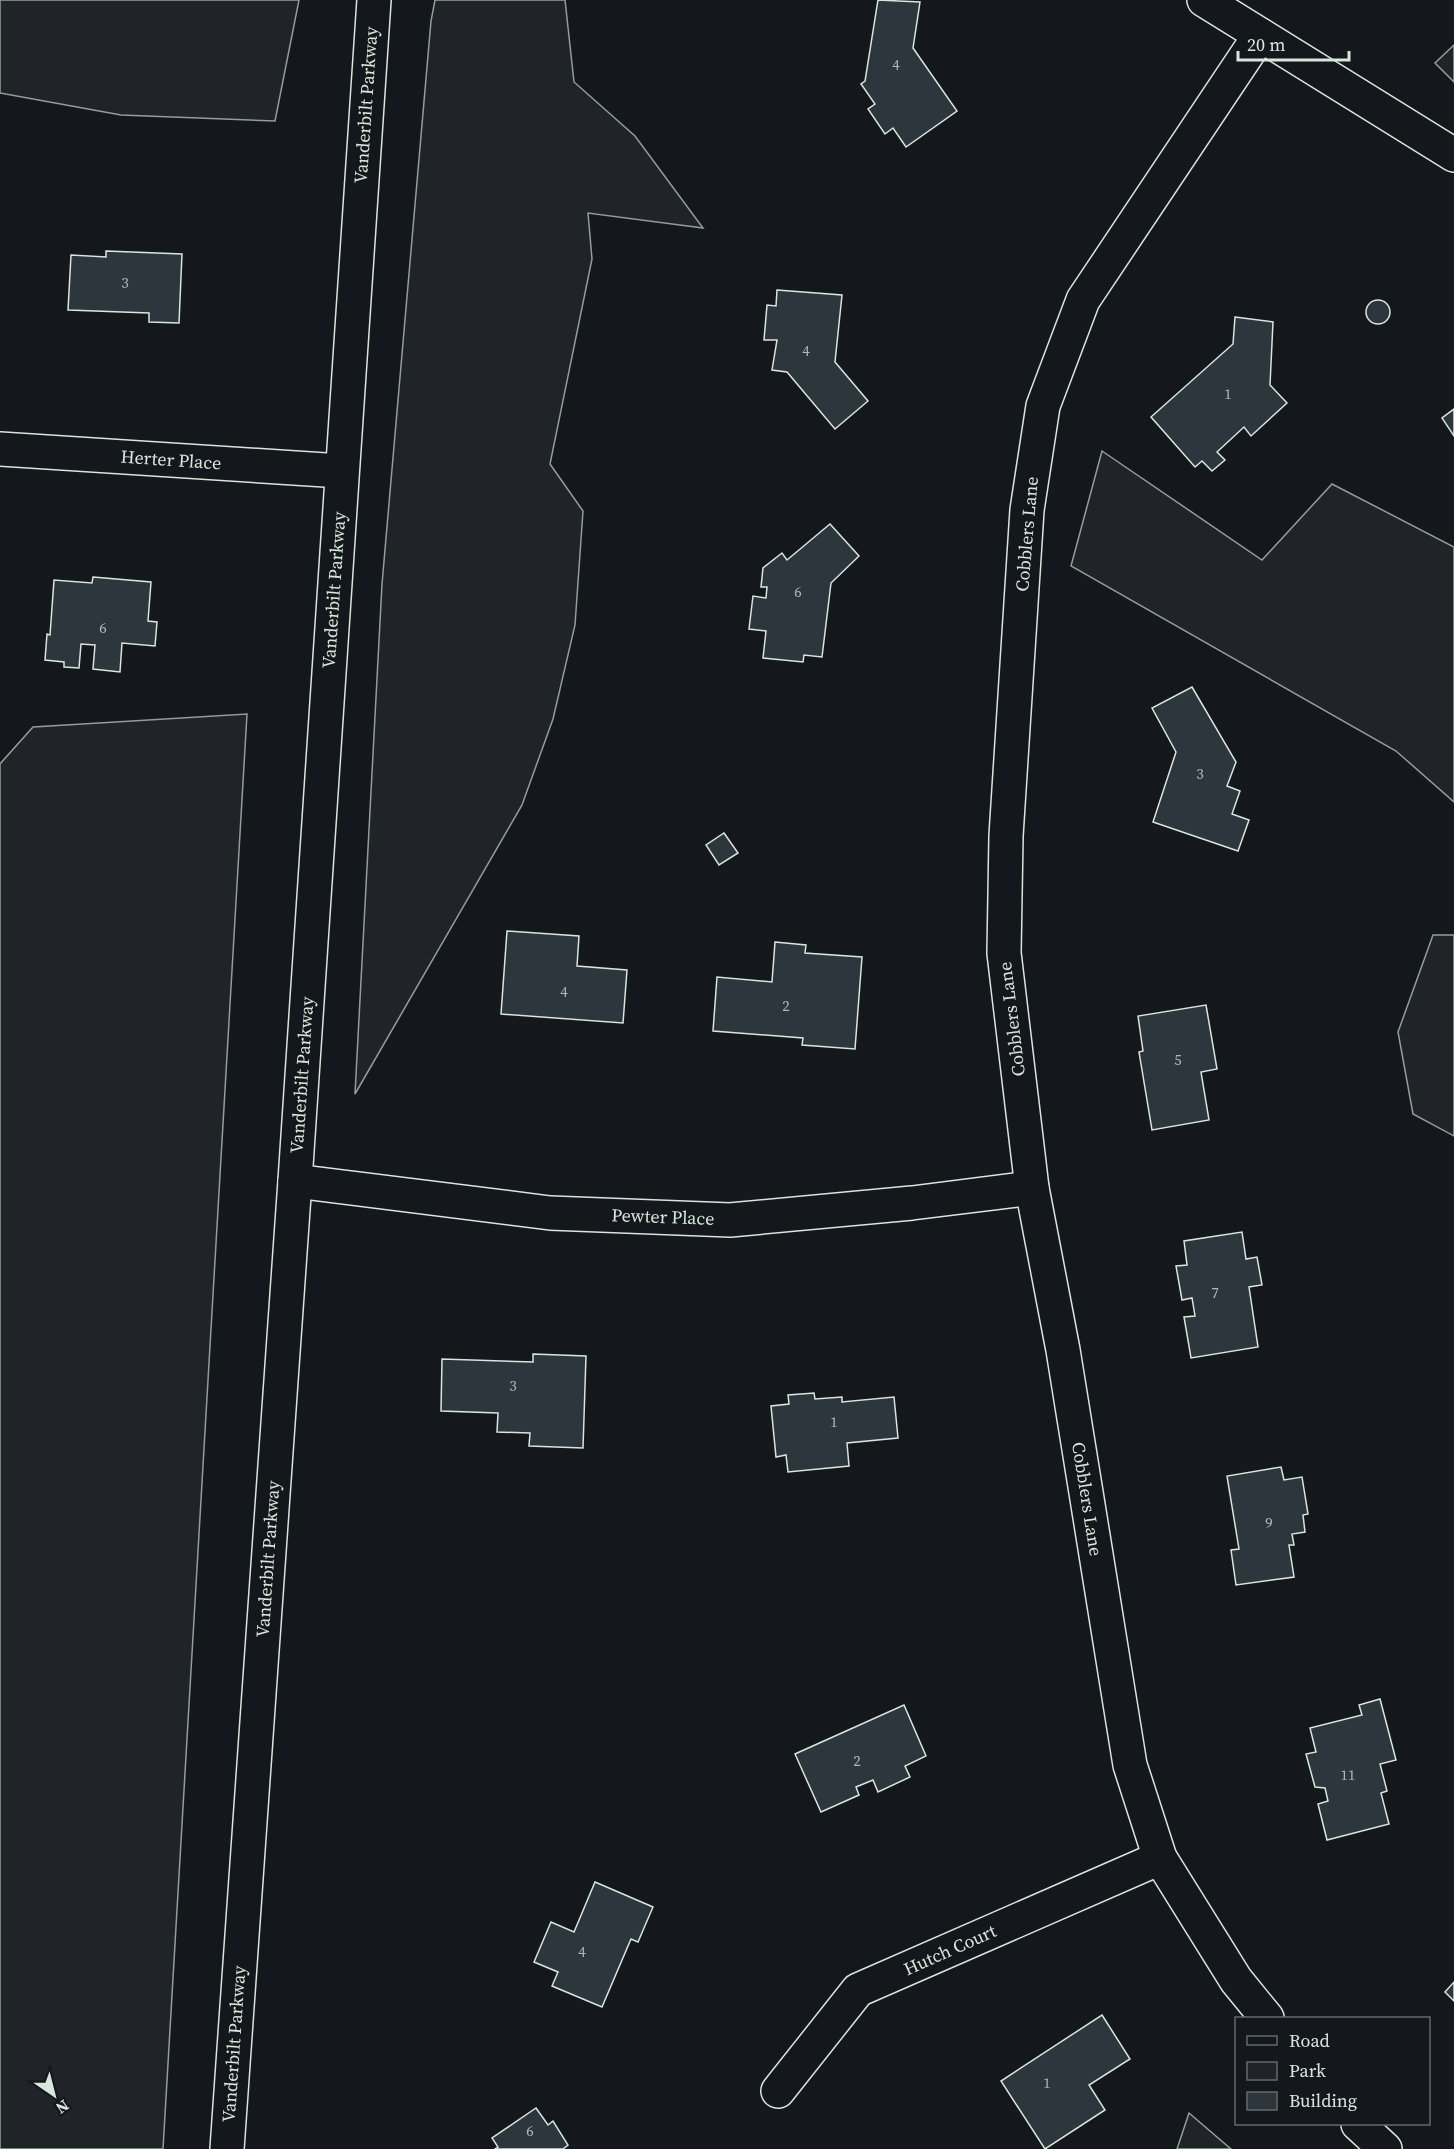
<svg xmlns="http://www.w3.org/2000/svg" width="1454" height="2149" viewBox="0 0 1454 2149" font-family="'Source Serif 4',serif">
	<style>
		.green { fill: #202428; stroke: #939e99; stroke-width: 1.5 }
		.building { fill: #2c363c; stroke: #d8e6dc; stroke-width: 1.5 }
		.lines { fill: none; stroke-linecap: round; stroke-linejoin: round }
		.minor-casing { stroke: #d8e6dc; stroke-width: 36 }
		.secondary-casing { stroke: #d8e6dc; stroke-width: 36 }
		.minor { stroke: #14181c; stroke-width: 33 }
		.secondary { stroke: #14181c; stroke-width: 33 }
		.labels { text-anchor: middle; stroke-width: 4.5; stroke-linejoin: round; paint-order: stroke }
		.number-label { font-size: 15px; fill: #adbab4 }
		.street-label { font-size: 18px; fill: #d8e6dc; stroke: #14181c }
	</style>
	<rect width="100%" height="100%" fill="#14181c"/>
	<g class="green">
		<polygon points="0,0 299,0 275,121 121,115 0,93"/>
		<polygon points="435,0 565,0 574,82 635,136 703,228 588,213 592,259 550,464 583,511 575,625 553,719 522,805 355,1094 382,584 431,21"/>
		<polygon points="1454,45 1454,82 1435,63"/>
		<polygon points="1102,451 1262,560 1332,484 1454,547 1454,802 1396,751 1071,566"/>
		<polygon points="247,714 163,2149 0,2149 0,764 33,727"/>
		<polygon points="1433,935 1454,935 1454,1136 1413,1114 1398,1032"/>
		<polygon points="1189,2113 1231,2149 1177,2149"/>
	</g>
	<g class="building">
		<polygon points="878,0 920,2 913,48 957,111 906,147 893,128 885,134 868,109 875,104 861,84 865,81"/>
		<polygon points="106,251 182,254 179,323 149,322 149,313 68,310 71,255 106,257"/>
		<polygon points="777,290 842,295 835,362 868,401 835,429 787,372 772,370 777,340 764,340 767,305 776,306"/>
		<circle cx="1378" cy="312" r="12"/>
		<polygon points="1235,317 1273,322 1270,385 1287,403 1251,436 1244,427 1217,452 1225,460 1212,471 1202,461 1195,467 1151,417 1233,344"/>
		<polygon points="1454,409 1454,436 1442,418"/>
		<polygon points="830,524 859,556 831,583 822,657 804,655 803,662 763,658 766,631 749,629 753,596 766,598 767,587 761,587 763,568 782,553 787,560"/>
		<polygon points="93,577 151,582 148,621 157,622 155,646 122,643 120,672 93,669 95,645 81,644 79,668 64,667 64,662 45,660 47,634 50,635 54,580 92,583"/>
		<polygon points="1192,687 1236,762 1227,786 1240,791 1232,814 1249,820 1238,851 1153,822 1176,752 1152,708"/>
		<polygon points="724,833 738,853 719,865 706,845"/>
		<polygon points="507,931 579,936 577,966 627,970 623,1023 501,1014"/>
		<polygon points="775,942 806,945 805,953 862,957 855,1049 802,1045 803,1038 713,1031 717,977 772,982"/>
		<polygon points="1206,1005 1217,1069 1201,1072 1209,1120 1152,1130 1139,1052 1143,1051 1138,1016"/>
		<polygon points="1242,1232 1246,1259 1257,1257 1262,1285 1249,1287 1258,1347 1191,1358 1184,1317 1195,1316 1192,1298 1182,1300 1176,1266 1187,1265 1184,1241"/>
		<polygon points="533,1354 586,1356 583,1448 529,1446 530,1433 497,1432 498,1413 441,1411 442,1359 533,1362"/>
		<polygon points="814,1393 815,1399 842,1397 842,1402 894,1397 898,1438 847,1443 849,1466 788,1472 786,1455 776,1457 771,1406 789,1404 788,1395"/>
		<polygon points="1281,1467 1284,1480 1302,1477 1308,1514 1303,1515 1305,1532 1292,1534 1294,1545 1289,1545 1294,1577 1236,1585 1231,1550 1239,1549 1227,1476"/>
		<polygon points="1380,1699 1396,1760 1380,1764 1387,1791 1381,1793 1389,1824 1327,1840 1318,1804 1328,1801 1325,1788 1315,1787 1306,1754 1316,1752 1310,1728 1362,1715 1359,1705"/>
		<polygon points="904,1705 926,1756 905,1766 910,1777 878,1792 873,1780 856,1787 859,1795 821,1812 795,1754"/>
		<polygon points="595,1882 653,1907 638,1942 631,1939 602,2007 552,1986 558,1972 534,1962 551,1922 574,1932"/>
		<polygon points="1454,1982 1454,2001 1445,1992"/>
		<polygon points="1102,2015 1130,2059 1089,2085 1105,2110 1045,2149 1001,2081"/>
		<polygon points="536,2108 548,2125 553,2121 568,2145 563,2149 495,2149 498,2147 492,2138"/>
	</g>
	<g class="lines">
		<g class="minor-casing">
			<g id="minor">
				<polyline points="1204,0 1454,155"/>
				<polyline points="1260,35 1083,300 1043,406 1027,510 1006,836 1004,953 1032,1188 1063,1350 1130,1765 1160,1858 1236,1980 1267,2018"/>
				<polyline points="0,449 341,471"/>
				<polyline points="295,1181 550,1213 730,1220 912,1203 1032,1188"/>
				<polyline points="778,2091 858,1990 1160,1858"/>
				<polyline points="1358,2124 1385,2149"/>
			</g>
		</g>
		<g class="secondary-casing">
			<polyline id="secondary" points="227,2149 295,1181 374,0"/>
		</g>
		<use href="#minor" class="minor"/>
		<use href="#secondary" class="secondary"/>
	</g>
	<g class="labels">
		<g class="number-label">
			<text x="896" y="70">4</text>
			<text x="125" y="288">3</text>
			<text x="806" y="356">4</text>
			<text x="1228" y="399">1</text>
			<text x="798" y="597">6</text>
			<text x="103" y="633">6</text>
			<text x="1200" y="779">3</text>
			<text x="564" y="997">4</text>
			<text x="786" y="1011">2</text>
			<text x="1178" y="1065">5</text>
			<text x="1215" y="1298">7</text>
			<text x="513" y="1391">3</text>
			<text x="834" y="1427">1</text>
			<text x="1269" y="1528">9</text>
			<text x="857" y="1766">2</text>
			<text x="1348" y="1780">11</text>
			<text x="582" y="1957">4</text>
			<text x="1047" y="2088">1</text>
			<text x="530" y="2136">6</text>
		</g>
		<g class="street-label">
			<text transform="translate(366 105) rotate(-86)" y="6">Vanderbilt Parkway</text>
			<text transform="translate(171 460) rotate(4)" y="6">Herter Place</text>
			<text transform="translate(1027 534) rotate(-85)" y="6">Cobblers Lane</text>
			<text transform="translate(334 590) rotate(-86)" y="6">Vanderbilt Parkway</text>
			<text transform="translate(1012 1019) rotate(-97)" y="6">Cobblers Lane</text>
			<text transform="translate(302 1075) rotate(-86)" y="6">Vanderbilt Parkway</text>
			<text transform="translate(663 1217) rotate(2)" y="6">Pewter Place</text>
			<text transform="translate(1087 1499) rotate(81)" y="6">Cobblers Lane</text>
			<text transform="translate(268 1559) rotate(-86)" y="6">Vanderbilt Parkway</text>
			<text transform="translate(950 1950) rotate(-24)" y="6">Hutch Court</text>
			<text transform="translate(234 2044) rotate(-86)" y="6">Vanderbilt Parkway</text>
		</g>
	</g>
	<rect x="1235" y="2017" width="195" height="108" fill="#14181c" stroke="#626a69" stroke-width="1.5"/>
	<rect x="1247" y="2036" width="30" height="9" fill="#14181c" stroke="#626a69" stroke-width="1.5"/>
	<text x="1289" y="2047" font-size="18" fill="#d8e6dc">Road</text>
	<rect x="1247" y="2062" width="30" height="18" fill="#202428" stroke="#626a69" stroke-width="1.5"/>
	<text x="1289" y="2077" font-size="18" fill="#d8e6dc">Park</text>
	<rect x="1247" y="2092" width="30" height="18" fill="#2c363c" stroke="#626a69" stroke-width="1.5"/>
	<text x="1289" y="2107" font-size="18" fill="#d8e6dc">Building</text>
	<g transform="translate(54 2095) rotate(145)" stroke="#14181c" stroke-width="4.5" paint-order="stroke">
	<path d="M0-4.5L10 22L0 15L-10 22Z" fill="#d8e6dc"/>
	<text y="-9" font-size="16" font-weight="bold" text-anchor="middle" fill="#d8e6dc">N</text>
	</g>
	<path d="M1238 51v9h111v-9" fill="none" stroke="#d8e6dc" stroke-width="3"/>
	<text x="1247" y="51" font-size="18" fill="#d8e6dc" stroke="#14181c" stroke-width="4.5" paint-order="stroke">20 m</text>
</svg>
